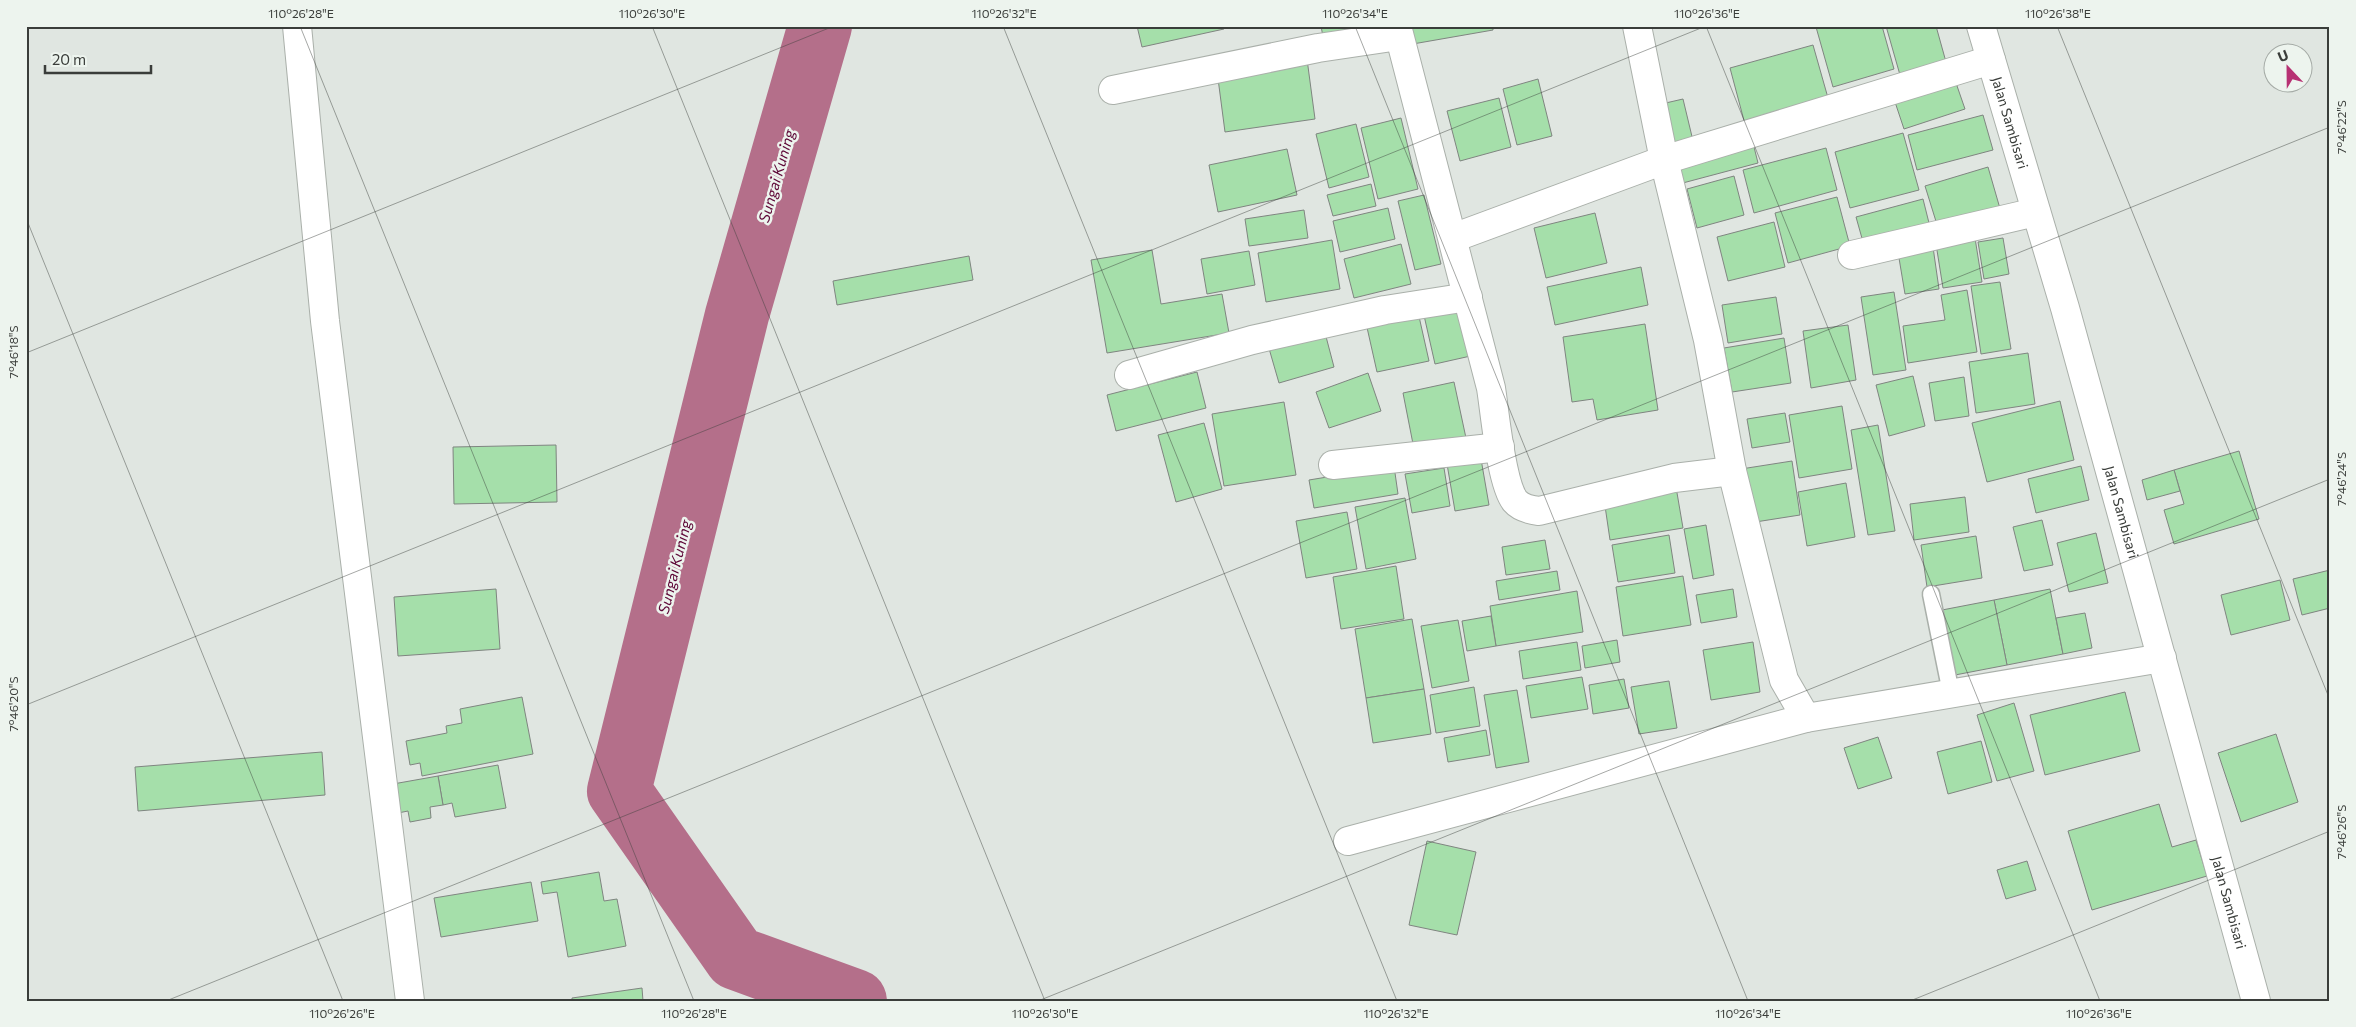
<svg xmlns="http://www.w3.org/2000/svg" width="2356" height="1027" viewBox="0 0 2356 1027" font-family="Commissioner,sans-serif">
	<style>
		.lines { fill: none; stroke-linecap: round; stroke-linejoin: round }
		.river { stroke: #b46f8a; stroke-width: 64 }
		.building { fill: #a5dfaa; stroke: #7f8580 }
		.service-casing { stroke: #aab0aa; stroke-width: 19 }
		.minor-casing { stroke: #aab0aa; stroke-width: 30 }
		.service { stroke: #fff; stroke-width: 16 }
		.minor { stroke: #fff; stroke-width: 28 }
		.ticks { fill: none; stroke: #3a3d3a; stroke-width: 1; stroke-opacity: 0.45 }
		.labels { text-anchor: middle; stroke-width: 5; stroke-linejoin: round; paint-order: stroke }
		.street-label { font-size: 14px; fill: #3a3d3a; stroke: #edf4ee }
		.water-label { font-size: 15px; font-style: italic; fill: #5e0737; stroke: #edf4ee }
		.neatline { fill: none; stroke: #3a3d3a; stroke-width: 2 }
		.ticks-label { font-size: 12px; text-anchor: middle; fill: #3a3d3a }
	</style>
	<rect width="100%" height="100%" fill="#e0e6e1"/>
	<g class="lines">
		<polyline class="river" points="820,26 737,315 619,791 736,958 855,1001"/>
	</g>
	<g class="building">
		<polygon points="1137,26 1224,26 1224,29 1142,47"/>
		<polygon points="1321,26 1361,26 1362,35 1324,42"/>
		<polygon points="1404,26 1493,26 1493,30 1407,45"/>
		<polygon points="1882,26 1894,69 1833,87 1816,27"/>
		<polygon points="1886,26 1936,26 1946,62 1900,75"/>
		<polygon points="1813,45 1830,105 1746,128 1730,68"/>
		<polygon points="1307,59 1315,119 1225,132 1217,71"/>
		<polygon points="1538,79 1552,136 1517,145 1503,89"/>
		<polygon points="1956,83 1965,109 1904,129 1895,102"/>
		<polygon points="1499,98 1511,147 1460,161 1447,111"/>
		<polygon points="1683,99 1694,145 1667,150 1657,105"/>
		<polygon points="1983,115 1993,150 1917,170 1908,135"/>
		<polygon points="1401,118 1418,189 1378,199 1361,128"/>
		<polygon points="1356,124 1369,177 1329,188 1316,134"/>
		<polygon points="1903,133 1919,190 1850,208 1835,152"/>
		<polygon points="1752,139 1758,163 1679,184 1673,160"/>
		<polygon points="1826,148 1837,190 1754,213 1743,170"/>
		<polygon points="1287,149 1297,195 1218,212 1209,165"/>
		<polygon points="1988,167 2001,212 1939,231 1925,186"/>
		<polygon points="1734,176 1744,215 1697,228 1687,189"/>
		<polygon points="1371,184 1376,206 1333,216 1327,195"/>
		<polygon points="1424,195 1441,264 1415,270 1398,201"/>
		<polygon points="1837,197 1850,246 1788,263 1775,213"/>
		<polygon points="1923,199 1931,231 1865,249 1856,217"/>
		<polygon points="1388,208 1395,239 1340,252 1333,221"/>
		<polygon points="1304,210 1308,238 1249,246 1245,219"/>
		<polygon points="1595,213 1607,263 1546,278 1534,228"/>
		<polygon points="1774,222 1785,267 1728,281 1717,237"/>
		<polygon points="1975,238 1982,282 1943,288 1936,244"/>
		<polygon points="2003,238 2009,274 1984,279 1978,242"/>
		<polygon points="1332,240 1340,289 1266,302 1258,253"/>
		<polygon points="1401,244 1411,284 1354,298 1344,259"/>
		<polygon points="1933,247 1939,289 1905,294 1898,252"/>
		<polygon points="1152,250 1161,304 1222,294 1229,333 1107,353 1091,260"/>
		<polygon points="1249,251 1255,285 1207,294 1201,259"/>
		<polygon points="969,256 973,280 837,305 833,281"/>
		<polygon points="1641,267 1648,305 1555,325 1547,287"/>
		<polygon points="2000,282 2011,349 1981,354 1971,286"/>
		<polygon points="1967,290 1977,352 1908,363 1903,326 1945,320 1941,295"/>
		<polygon points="1894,292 1906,370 1873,375 1861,297"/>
		<polygon points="1776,297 1782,334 1728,343 1722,305"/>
		<polygon points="1462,302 1475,355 1435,364 1423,311"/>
		<polygon points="1418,312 1429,361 1377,372 1366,323"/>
		<polygon points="1645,324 1658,410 1597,420 1593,399 1572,402 1563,337"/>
		<polygon points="1848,325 1856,380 1811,388 1803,331"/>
		<polygon points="1324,329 1334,367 1279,383 1268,345"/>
		<polygon points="1784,338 1791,383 1732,392 1724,348"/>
		<polygon points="2028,353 2035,404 1976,413 1969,362"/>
		<polygon points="1197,372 1206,408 1116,431 1107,395"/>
		<polygon points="1368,373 1381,411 1329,428 1316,392"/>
		<polygon points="1913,376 1925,426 1889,436 1876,385"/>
		<polygon points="1964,377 1969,416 1935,421 1929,383"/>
		<polygon points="1454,382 1466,438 1414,449 1403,393"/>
		<polygon points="2060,401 2074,460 1987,482 1972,423"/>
		<polygon points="1284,402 1296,475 1224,486 1212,414"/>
		<polygon points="1842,406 1852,469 1799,478 1789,415"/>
		<polygon points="1785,413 1790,442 1752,448 1747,419"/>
		<polygon points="1204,423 1222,489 1176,502 1158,435"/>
		<polygon points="1878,425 1895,531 1868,535 1851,430"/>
		<polygon points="556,445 557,502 454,504 453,447"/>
		<polygon points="2239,451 2259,519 2174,544 2164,510 2184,504 2174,470"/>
		<polygon points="1481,459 1489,505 1455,511 1447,464"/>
		<polygon points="1792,461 1800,515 1749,523 1741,469"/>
		<polygon points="1394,466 1398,494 1314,508 1309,480"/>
		<polygon points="2081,466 2089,500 2036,513 2028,479"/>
		<polygon points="1444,468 1450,506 1412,513 1405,474"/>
		<polygon points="2174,470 2180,491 2147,500 2142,480"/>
		<polygon points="1846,483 1855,537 1807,546 1798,492"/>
		<polygon points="1676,487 1683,528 1610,540 1604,499"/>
		<polygon points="1965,497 1969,532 1914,540 1910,504"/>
		<polygon points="1405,498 1416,559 1366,569 1355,507"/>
		<polygon points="1347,512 1357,569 1306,578 1296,521"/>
		<polygon points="2042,520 2053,565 2024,571 2013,527"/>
		<polygon points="1706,525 1714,575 1693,579 1684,529"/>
		<polygon points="2096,533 2108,583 2069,592 2057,543"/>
		<polygon points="1669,535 1675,573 1618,582 1612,545"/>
		<polygon points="1976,536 1982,578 1927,587 1921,545"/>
		<polygon points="1545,540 1550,569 1506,575 1502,547"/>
		<polygon points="1396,566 1404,619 1341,629 1333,577"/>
		<polygon points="2330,570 2330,608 2302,615 2293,579"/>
		<polygon points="1557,571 1560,590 1499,600 1496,581"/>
		<polygon points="1683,576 1691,625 1623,636 1616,587"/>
		<polygon points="2280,580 2290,620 2231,635 2221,595"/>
		<polygon points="496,589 500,649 398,656 394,597"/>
		<polygon points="1733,589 1737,617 1701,623 1696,595"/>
		<polygon points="2050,589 2063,654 2007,665 1994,600"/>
		<polygon points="1577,591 1583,632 1496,646 1490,606"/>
		<polygon points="1994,600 2007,665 1955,675 1942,610"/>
		<polygon points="2085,613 2092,648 2063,654 2056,618"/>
		<polygon points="1491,616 1496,646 1467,651 1462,621"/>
		<polygon points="1412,619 1424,689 1366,698 1355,629"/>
		<polygon points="1458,620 1469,681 1432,688 1421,626"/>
		<polygon points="1617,640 1620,662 1585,668 1582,646"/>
		<polygon points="1577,642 1581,670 1523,679 1519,651"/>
		<polygon points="1753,642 1760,692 1711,700 1703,650"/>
		<polygon points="1582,677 1588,709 1531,718 1526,686"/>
		<polygon points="1624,679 1629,708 1593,714 1589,685"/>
		<polygon points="1669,681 1677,728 1639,734 1631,687"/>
		<polygon points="1474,687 1480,726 1436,733 1430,695"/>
		<polygon points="1424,689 1431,734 1373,743 1366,698"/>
		<polygon points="1517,690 1529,762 1496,768 1484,695"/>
		<polygon points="2125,692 2140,751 2045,775 2030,715"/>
		<polygon points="522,697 533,754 422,776 420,763 410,765 406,741 447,733 446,726 462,723 460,709"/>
		<polygon points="2014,703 2034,771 1997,781 1977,715"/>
		<polygon points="1486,730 1490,755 1448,762 1444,738"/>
		<polygon points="2276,734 2298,802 2241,822 2218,753"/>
		<polygon points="1878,737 1892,778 1858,789 1844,748"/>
		<polygon points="1981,741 1992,782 1948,794 1937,752"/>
		<polygon points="322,752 325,795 138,811 135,767"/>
		<polygon points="498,765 506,808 455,817 452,803 443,805 438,776"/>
		<polygon points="438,776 443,805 430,807 431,818 410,822 408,811 398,813 393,784"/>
		<polygon points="2159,804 2172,847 2196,840 2207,876 2092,910 2068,831"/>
		<polygon points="1427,841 1476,852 1457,935 1409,925"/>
		<polygon points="2027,861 2036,890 2006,899 1997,870"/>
		<polygon points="599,872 604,901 617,899 626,946 568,957 557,892 543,894 541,882"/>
		<polygon points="531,882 538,921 441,937 434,898"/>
		<polygon points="642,988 643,1001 572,1001 572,998"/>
	</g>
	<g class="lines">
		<g class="service-casing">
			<polyline id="service" points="1931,594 1951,693"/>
		</g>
		<g class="minor-casing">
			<g id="minor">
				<polyline points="297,26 325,321 410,1001"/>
				<path d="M1397,26L1491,388C1495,413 1501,483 1515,501C1521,508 1531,510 1539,511L1674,478L1732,471"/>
				<polyline points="1637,26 1664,160 1708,340 1732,471 1784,680 1806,718"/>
				<path id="s1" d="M1981,26L2065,308L2256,1001"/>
				<polyline points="1113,90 1318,48 1399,36"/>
				<polyline points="1453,238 1664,160 1991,60"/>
				<polyline points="1852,255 2036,212"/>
				<polyline points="1129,375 1252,340 1385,310 1468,297"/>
				<polyline points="1333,465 1500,447"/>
				<polyline points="1348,841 1806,718 2162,658"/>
			</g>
		</g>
		<use href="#service" class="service"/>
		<use href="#minor" class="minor"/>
	</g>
	<path class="ticks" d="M300,26L694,1001M652,26L1045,1001M1003,26L1397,1001M1355,26L1748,1001M1706,26L2100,1001M2057,26L2330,700M26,218L343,1001M26,353L834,26M26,705L1706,26M166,1001L2330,127M1038,1001L2330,479M1910,1001L2330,831"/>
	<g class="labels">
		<g class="street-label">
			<text dy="5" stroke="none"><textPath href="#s1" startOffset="101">Jalan Sambisari</textPath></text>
			<text dy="5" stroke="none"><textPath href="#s1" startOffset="506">Jalan Sambisari</textPath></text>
			<text dy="5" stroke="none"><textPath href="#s1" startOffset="911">Jalan Sambisari</textPath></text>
		</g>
		<g class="water-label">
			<text transform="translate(777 176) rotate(-74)" y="5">Sungai Kuning</text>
			<text transform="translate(675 567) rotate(-76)" y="5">Sungai Kuning</text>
		</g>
	</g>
	<rect width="2356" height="1027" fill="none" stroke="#edf4ee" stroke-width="55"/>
	<g transform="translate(2288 68) rotate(338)"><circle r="24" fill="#edf4ee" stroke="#a5aba6"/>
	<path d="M0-4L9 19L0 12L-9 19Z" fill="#b73173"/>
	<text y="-8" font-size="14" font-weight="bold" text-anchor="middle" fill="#3a3d3a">U</text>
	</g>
	<path d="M45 65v8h106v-8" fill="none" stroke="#3a3d3a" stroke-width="2.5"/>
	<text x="52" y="65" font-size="15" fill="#3a3d3a" stroke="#edf4ee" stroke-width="4" paint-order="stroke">20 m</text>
	<rect x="28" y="28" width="2300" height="972" class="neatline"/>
	<g class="ticks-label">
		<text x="301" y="18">110°26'28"E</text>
		<text x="652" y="18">110°26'30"E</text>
		<text x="1004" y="18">110°26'32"E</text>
		<text x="1355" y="18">110°26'34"E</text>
		<text x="1707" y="18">110°26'36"E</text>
		<text x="2058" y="18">110°26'38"E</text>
		<text transform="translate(2342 127) rotate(-90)" y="4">7°46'22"S</text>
		<text transform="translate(14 352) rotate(-90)" y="4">7°46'18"S</text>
		<text transform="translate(2342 479) rotate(-90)" y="4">7°46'24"S</text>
		<text transform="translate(14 704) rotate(-90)" y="4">7°46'20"S</text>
		<text transform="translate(2342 832) rotate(-90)" y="4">7°46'26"S</text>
		<text x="342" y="1018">110°26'26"E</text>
		<text x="694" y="1018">110°26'28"E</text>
		<text x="1045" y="1018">110°26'30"E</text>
		<text x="1396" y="1018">110°26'32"E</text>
		<text x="1748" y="1018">110°26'34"E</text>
		<text x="2099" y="1018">110°26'36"E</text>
	</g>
</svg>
